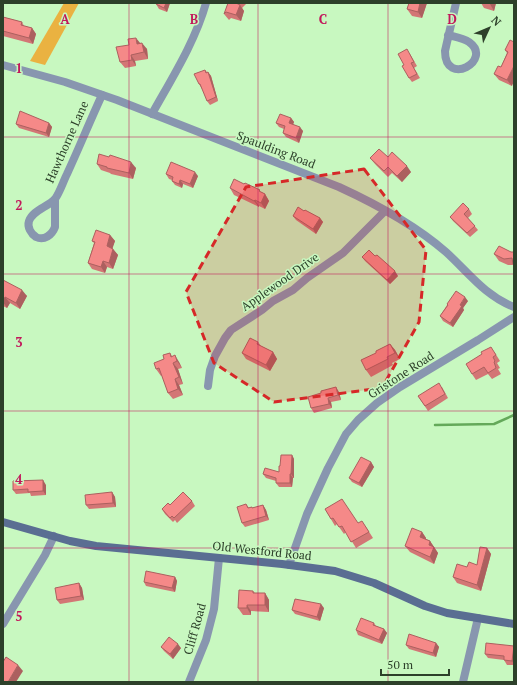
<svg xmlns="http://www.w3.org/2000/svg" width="517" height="685" viewBox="0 0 517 685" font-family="'PT Serif',serif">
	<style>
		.green { fill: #eab241 }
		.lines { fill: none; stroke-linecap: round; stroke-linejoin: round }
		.stream { stroke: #64a95a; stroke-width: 2.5 }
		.minor { stroke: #8896af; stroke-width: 8 }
		.secondary { stroke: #5a6e92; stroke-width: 8 }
		.wall { fill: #d37675 }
		.shaded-wall { fill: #ac605f }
		.building { fill: #f58988; stroke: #ac605f }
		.marked { fill: #d62828; fill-opacity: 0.2; stroke: #d62828; stroke-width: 3; stroke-dasharray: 8 5; stroke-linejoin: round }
		.grid { fill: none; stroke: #c2185b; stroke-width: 1; stroke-opacity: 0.55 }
		.labels { text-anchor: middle; stroke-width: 3; stroke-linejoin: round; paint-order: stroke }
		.street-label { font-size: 12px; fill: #2d402a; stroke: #c8f8c0 }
		.grid-label { font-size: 13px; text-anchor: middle; font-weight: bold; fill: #c2185b; stroke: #c8f8c0; stroke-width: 3; stroke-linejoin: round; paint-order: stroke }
	</style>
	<rect width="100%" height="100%" fill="#c8f8c0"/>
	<polygon class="green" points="64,3 79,3 45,65 30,61"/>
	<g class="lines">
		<polyline class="stream" points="435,425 494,424 514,415"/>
		<g class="minor">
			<path d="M448,35C455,37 463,38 469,42C494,60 445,88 445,51L456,3"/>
			<path d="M3,65L65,82L117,100L339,187C376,204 415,225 446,252C468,272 485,296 514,307"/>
			<path d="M152,114C172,78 195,42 206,3"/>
			<path d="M55,199V227C52,235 44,241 36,237C31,234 27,227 29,221C33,210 48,207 55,199C60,192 63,182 67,174C79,148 90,121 102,95"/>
			<polyline points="208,386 210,370 215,356 225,338 231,330 262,310 273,301 293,290 307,278 343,253 385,211"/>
			<polyline points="289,565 307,514 328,468 346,434 358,420 377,403 400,387 478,340 514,317"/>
			<polyline points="3,624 45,555 54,536"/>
			<polyline points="189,682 206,640 214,609 219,558"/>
			<polyline points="463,682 478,618"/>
		</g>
		<polyline class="secondary" points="3,522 70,541 96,546 282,564 335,571 374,583 425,606 447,613 514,624"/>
	</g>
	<g class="wall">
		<polygon points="170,3 167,12 159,9 156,4"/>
		<polygon points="228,3 247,3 242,8 244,11 241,21 231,18 229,20 224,14"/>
		<polygon points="409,3 427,3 422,18 412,16 407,9"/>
		<polygon points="481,3 496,3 494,11 484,8"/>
		<polygon points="3,17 22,22 24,26 32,28 36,34 33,44 3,36"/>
		<polygon points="510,40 512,86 499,80 494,74 501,67 507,53 505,50"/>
		<polygon points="140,43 147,49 148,59 135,61 136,66 125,68 120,62"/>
		<polygon points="410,54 417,66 414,68 420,78 412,82 409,78 404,65"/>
		<polygon points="205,70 207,72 208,72 211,76 218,101 210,105 207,101 202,88 202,89 199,84"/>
		<polygon points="291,118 294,122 293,124 303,131 299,143 286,137 283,133 284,129 279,127 276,123"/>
		<polygon points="49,123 52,127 49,137 19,128 16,124"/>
		<polygon points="109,157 136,168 133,179 111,174 110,173 101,170 97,164"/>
		<polygon points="388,157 411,172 402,182 392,173 388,177 375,164 370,158"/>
		<polygon points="166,174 198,176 193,188 183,184 182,188 175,185 172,181 172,180 169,179"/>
		<polygon points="230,188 261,192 265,194 269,201 265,209 259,206 259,207 234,195"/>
		<polygon points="469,209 472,214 468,218 478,230 470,237 453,221 450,217"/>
		<polygon points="304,211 320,218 323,222 316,234 296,220 293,216"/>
		<polygon points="110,235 115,241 112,248 113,249 118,255 113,269 107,267 105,273 92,269 88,263 94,243 92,241"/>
		<polygon points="514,252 514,266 513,265 508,265 499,261 494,254"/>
		<polygon points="362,257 398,276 390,284 365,261"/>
		<polygon points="3,280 27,296 20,309 10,303 7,308 3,306"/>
		<polygon points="468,301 463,308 464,310 453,327 443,321 440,316 447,305 447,304"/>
		<polygon points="258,342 261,346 273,352 277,359 270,371 246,359 242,353"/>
		<polygon points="390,344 395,350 400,359 392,363 393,365 371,377 366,370 376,353"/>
		<polygon points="170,353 172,356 179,362 182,368 178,369 183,384 179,385 183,395 173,399 168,393 162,375 161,376 156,369"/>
		<polygon points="495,353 500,361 497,363 500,368 498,369 501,374 492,379 488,374 476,380 472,374"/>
		<polygon points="442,387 448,398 428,411 418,396"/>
		<polygon points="339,392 341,400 331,402 332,408 314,413 311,408"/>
		<polygon points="292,455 294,459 294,478 293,478 292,487 279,487 276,483 276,481 266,478 263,474 279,472 280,466"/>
		<polygon points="371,462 374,467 362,487 352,482 349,478"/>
		<polygon points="46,485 46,495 31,496 30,493 16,494 13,490"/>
		<polygon points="112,492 115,497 116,507 89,509 86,505"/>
		<polygon points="192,501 195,506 177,523 175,520 173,522 165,514 162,509 170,505"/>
		<polygon points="246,504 249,508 253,508 263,505 266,510 269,520 245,527 242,523"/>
		<polygon points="325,509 366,527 373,538 356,548 346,532 344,534 337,524 335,526"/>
		<polygon points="422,532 426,538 426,539 430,541 438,553 434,564 410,552 405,546"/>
		<polygon points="487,548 491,554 481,591 457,583 453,577 467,567 477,565"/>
		<polygon points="175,577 177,581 175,592 146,586 144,582"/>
		<polygon points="79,583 82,588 84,600 60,604 57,600"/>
		<polygon points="253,591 255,593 265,593 269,600 269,612 251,611 251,615 243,615 238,608"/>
		<polygon points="324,608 320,621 295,614 292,610"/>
		<polygon points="374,623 376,626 384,629 387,633 382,644 358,635 356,630"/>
		<polygon points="436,643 439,647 436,657 409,649 406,645"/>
		<polygon points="514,646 514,665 507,665 504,660 488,658 485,654"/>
		<polygon points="161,647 181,648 173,659 164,651"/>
	</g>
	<g class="shaded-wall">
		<polygon points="166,3 170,3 167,12 164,8"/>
		<polygon points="420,3 427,3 422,18 418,12"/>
		<polygon points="490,3 496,3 494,11 490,4"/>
		<polygon points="240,5 244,11 241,21 236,15"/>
		<polygon points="32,28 36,34 33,44 29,38"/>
		<polygon points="136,38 141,44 137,44"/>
		<polygon points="142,43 147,49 148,59 144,52"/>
		<polygon points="131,55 135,61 136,66 132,60"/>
		<polygon points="514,66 514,81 512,86 507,80"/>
		<polygon points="208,72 211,76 218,101 216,97"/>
		<polygon points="291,118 294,122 292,127 289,123"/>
		<polygon points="49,123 52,127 49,137 46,133"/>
		<polygon points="300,127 303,131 299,143 296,138"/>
		<polygon points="131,162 136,168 133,179 129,173"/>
		<polygon points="407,166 411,172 402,182 397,176"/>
		<polygon points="195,172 198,176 193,188 190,184"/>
		<polygon points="180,180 183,184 182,188 179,184"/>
		<polygon points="265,194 269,201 265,209 261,203"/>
		<polygon points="255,200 259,206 259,207 254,201"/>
		<polygon points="320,218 323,222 316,234 313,229"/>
		<polygon points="110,235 115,241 111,253 107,246"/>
		<polygon points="113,249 118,255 113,269 109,263"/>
		<polygon points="103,261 107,267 105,273 101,267"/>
		<polygon points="395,271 398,276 390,284 387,280"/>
		<polygon points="22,290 27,296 20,309 16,303"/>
		<polygon points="5,297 10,303 7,308 3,302"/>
		<polygon points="465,297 468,301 463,308 464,310 453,327 450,323"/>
		<polygon points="390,344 395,350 400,359 395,353"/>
		<polygon points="273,352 277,359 270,371 266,365"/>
		<polygon points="175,355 179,362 182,368 177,361"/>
		<polygon points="173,363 178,369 183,384 179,377"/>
		<polygon points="175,379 179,385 183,395 178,389"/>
		<polygon points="336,387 339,392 341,400 338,395"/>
		<polygon points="328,398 331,402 332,408 329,404"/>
		<polygon points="292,455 294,459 294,478 291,474"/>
		<polygon points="371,462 374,467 362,487 359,483"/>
		<polygon points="290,474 293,478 292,487 290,483"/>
		<polygon points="43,480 46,485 46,495 43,491"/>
		<polygon points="112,492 115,497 116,507 113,503"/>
		<polygon points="263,505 266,510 269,520 266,516"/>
		<polygon points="422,532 426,538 424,543 420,537"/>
		<polygon points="430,541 438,553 434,564 430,557 429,545"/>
		<polygon points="487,548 491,554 481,591 477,585"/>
		<polygon points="175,577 177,581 175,592 172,588"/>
		<polygon points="79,583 82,588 84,600 81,596"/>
		<polygon points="265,593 269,600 269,612 265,605"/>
		<polygon points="321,604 324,608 320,621 317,617"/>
		<polygon points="247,605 251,611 251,615 247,608"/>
		<polygon points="384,629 387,633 382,644 379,640"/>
		<polygon points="436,643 439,647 436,657 433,653"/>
		<polygon points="178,644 181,648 173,659 170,654"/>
		<polygon points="514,646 514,664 512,661"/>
		<polygon points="18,665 23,671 16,682 8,682"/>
	</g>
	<g class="building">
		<polygon points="157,3 166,3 164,8 156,4"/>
		<polygon points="228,3 236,3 240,5 236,15 226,12 224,14"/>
		<polygon points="409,3 420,3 418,12 407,9"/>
		<polygon points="3,17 22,22 21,25 32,28 29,38 3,31"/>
		<polygon points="136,38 137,44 142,43 144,52 131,55 132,60 120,62 116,47 129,45 128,39"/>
		<polygon points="510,40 514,42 514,66 507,80 494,74 498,66 501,67 508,52 505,50"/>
		<polygon points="407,49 414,62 411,63 417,74 409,78 402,66 404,65 398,54"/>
		<polygon points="205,70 206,73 208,72 216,97 207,101 200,84 199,84 194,74"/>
		<polygon points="20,111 49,123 46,133 16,124"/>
		<polygon points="280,114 291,118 289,123 300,127 296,138 283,133 285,126 276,123"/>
		<polygon points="379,149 388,157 392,152 407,166 397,176 388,167 384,171 370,158"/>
		<polygon points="99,154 109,157 110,155 131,162 129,173 107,168 107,167 97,164"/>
		<polygon points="171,162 195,172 190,184 180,180 179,184 172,181 173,177 166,174"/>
		<polygon points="234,179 244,184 245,183 260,190 259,191 265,194 261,203 255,200 254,201 230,188"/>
		<polygon points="463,203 469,209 464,214 475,226 467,233 450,217"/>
		<polygon points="298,207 304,211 305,210 320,218 313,229 293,216"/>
		<polygon points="96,230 110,235 107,246 113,249 109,263 103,261 101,267 88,263 95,242 92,241"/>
		<polygon points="499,246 511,252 514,252 514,264 513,264 512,258 504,259 494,254"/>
		<polygon points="369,250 375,256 377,255 395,271 387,280 362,257"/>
		<polygon points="3,280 22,290 16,303 5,297 3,302"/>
		<polygon points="456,291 465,297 460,305 462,306 450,323 440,316 448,305 447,304"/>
		<polygon points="250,338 258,342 257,344 273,352 266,365 242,353"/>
		<polygon points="390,344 395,353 387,357 388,359 366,370 361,360 376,353 376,351"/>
		<polygon points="491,347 496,355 493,357 495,361 494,362 496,368 488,373 484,367 472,374 466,364 482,354 481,352"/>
		<polygon points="170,353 171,357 175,355 177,361 173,363 179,377 175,379 178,389 168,393 159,368 156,369 154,363 164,359 163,355"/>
		<polygon points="439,383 445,394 425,406 418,396"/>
		<polygon points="336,387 338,395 328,398 329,404 311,408 308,397 321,393 321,391"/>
		<polygon points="281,455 292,455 291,474 290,474 290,483 276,483 276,478 263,474 265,468 279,472 279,466 280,466"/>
		<polygon points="361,457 371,462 359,483 349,478"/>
		<polygon points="43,480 43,491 28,492 28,489 13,490 13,481"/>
		<polygon points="112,492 113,503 86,505 85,495"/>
		<polygon points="183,492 192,501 174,518 172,516 170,518 162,509 168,503 170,505"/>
		<polygon points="342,499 358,523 362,521 369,532 351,542 342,526 339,527 333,518 331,519 325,509"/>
		<polygon points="246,504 248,508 252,507 252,508 263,505 266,516 242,523 237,507"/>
		<polygon points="412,528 422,532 420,537 430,541 429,545 434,547 430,557 405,546"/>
		<polygon points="480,547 487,548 477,585 453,577 457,564 467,567 469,562 477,565"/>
		<polygon points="146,571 175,577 172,588 144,582"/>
		<polygon points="79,583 81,596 57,600 55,588"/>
		<polygon points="239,590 253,591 253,593 265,593 265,605 247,605 247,608 238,608"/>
		<polygon points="295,599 321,604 317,617 292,610"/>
		<polygon points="361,618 374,623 373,625 384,629 379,640 356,630"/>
		<polygon points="409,634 436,643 433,653 406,645"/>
		<polygon points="169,637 178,644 170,654 161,647"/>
		<polygon points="486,643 514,646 512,661 504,660 504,656 485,654"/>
		<polygon points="6,657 18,665 8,682 3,682 3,662"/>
	</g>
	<path class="marked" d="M364,169L426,250L419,322L382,388L274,402L214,363L186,292L246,187Z"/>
	<path class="grid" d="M129,3V682M258,3V682M388,3V682M3,137H514M3,274H514M3,411H514M3,548H514"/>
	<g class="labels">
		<g class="street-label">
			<text transform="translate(67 142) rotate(-66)" y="4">Hawthorne Lane</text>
			<text transform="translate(276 150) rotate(21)" y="4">Spaulding Road</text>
			<text transform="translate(280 282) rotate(-35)" y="4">Applewood Drive</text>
			<text transform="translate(401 375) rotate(-33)" y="4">Gristone Road</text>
			<text transform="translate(262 551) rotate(6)" y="4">Old Westford Road</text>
			<text transform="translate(195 629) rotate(-74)" y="4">Cliff Road</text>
		</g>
	</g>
	<g class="grid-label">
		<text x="65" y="24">A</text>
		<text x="194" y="24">B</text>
		<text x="323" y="24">C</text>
		<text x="452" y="24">D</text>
		<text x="19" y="73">1</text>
		<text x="19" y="210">2</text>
		<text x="19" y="347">3</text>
		<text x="19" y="484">4</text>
		<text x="19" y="621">5</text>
	</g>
	<rect width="517" height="685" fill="none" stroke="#2d402a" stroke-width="8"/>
	<g transform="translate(489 28) rotate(46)" stroke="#c8f8c0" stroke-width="3" paint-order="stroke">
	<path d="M0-3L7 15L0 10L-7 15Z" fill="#2d402a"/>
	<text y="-6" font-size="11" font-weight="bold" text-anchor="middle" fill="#2d402a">N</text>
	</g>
	<path d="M381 669v6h68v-6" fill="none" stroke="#2d402a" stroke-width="2"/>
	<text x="387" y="669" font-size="12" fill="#2d402a" stroke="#c8f8c0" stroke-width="3" paint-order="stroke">50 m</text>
</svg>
